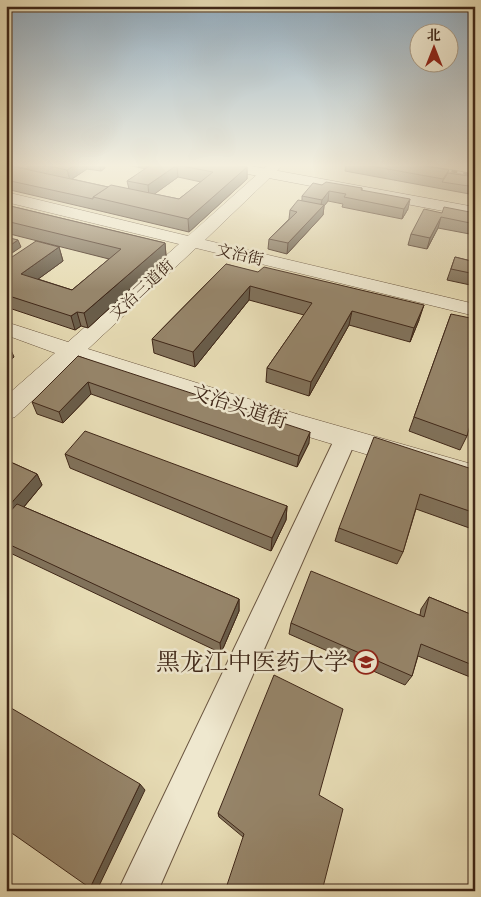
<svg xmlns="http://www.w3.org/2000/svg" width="481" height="897" viewBox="0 0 481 897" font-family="Vollkorn,'Noto Serif SC',serif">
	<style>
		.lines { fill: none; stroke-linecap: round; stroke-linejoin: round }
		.minor-casing { stroke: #69543f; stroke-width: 2 }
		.tertiary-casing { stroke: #69543f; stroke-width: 1 }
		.secondary-casing { stroke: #3f2718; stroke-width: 1 }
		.minor { fill: #efe8cf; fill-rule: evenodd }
		.tertiary { fill: #efe8cf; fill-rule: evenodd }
		.secondary { fill: #efe8cf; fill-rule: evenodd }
		.rail-casing { stroke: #3f2718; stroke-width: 3 }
		.rail { stroke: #efe8cf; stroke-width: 2; stroke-dasharray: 6; stroke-linecap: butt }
		.wall { fill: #81725b; stroke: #3f2718; fill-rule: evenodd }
		.shaded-wall { fill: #695d4a; stroke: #3f2718 }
		.building { fill: #96856a; stroke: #3f2718 }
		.labels { text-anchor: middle; stroke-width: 5; stroke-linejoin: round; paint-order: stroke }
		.far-street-label { font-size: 16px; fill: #3f2718; stroke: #efe8cf }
		.street-label { font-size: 20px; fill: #3f2718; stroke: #efe8cf }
		.near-poi-label { font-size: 24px; fill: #3f2718; stroke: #efe8cf; text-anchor: end }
	</style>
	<rect width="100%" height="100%" fill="#e7dcb5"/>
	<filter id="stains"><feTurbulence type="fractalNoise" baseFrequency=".004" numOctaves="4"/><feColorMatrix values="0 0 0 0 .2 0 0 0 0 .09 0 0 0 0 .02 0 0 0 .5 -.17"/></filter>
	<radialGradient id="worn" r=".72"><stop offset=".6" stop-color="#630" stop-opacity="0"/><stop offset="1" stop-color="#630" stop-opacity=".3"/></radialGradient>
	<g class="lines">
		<g class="minor-casing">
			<polygon id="minor" points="345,432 353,434 356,440 158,891 118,891 334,440 337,434"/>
		</g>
		<g class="tertiary-casing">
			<polygon id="tertiary" points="269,164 281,164 282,166 205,240 475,304 475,316 196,248 88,349 300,415 475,465 475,487 289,431 76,360 15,417 6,420 6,396 55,353 6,335 6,322 68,342 179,244 6,202 6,192 188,236"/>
		</g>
		<g class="secondary-casing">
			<polygon id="secondary" points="209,164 240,164 475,207 475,217 216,168"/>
		</g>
		<use href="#minor" class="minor"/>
		<use href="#tertiary" class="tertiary"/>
		<use href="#secondary" class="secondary"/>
		<g class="rail-casing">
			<polyline id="rail" points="410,164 475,175"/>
		</g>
		<use href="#rail" class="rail"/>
	</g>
	<g class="wall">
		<path d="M6,164L28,169L26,164H104L105,168L101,171L87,169L72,179L108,187L129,189L127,181L146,169L123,164H231L247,167V179L189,232L96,210L6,189ZM178,177L201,182L179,199L154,194Z"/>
		<polygon points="346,164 414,164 448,173 475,177 475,195 345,171"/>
		<polygon points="322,185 362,188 362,190 408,209 402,219 342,207 343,204 328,201 324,206 323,215 287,254 268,249 269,239 289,219 290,210 302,200 302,196"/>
		<polygon points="6,205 165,243 166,256 88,328 81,326 75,330 6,307 6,261 59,247 63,261 38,279 72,290 109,259 6,233"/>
		<polygon points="442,213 475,213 475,235 438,228 427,249 408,245 411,234"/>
		<polygon points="455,257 475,262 475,286 447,280"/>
		<polygon points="226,264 419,320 410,342 349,325 309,396 266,382 267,368 304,315 249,300 195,367 154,353 152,339"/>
		<polygon points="451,314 467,436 460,450 409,431"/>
		<polygon points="78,356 309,443 297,467 91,394 63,423 37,414 32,402"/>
		<polygon points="65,454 287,506 286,520 271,551 70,468"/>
		<polygon points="6,460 37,474 42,485 24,507 239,599 239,611 221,653 6,551"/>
		<polygon points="475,470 475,530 416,509 403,552 397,564 335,541 339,528"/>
		<polygon points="429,597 475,616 475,679 418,656 412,676 405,685 289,634 291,623 420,615 421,609"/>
		<polygon points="319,795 243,837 219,817 218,813"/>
	</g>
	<g class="shaded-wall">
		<polygon points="6,164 13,164 14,168 6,172"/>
		<polygon points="77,164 86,164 87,169 70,180 67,170"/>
		<polygon points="99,164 104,164 105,168 101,171"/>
		<polygon points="177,165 178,177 149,198 148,185"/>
		<polygon points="247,167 247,179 189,232 188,219"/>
		<polygon points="329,191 328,201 324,206 323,215 287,254 288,243 320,209 322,200"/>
		<polygon points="410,199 408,209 402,219 404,209"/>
		<polygon points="441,217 438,228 427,249 430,238"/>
		<polygon points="18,240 21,247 6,257 6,248"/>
		<polygon points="165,243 166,256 88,328 84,313"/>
		<polygon points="59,247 63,261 26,288 21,274"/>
		<polygon points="250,286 249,300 195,367 193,352"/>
		<polygon points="424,305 419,320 410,342 414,328"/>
		<polygon points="352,311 349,325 309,396 311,382"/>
		<polygon points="77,312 81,326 75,330 71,316"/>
		<polygon points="8,343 14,357 6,364 6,344"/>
		<polygon points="88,382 91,394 63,423 59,412"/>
		<polygon points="310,432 309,443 297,467 299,456"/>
		<polygon points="37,474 42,485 6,528 6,509"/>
		<polygon points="287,506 286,520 271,551 272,538"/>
		<polygon points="239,599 239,611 221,653 220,643"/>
		<polygon points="140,784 145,790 98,888 90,888"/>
	</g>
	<g class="building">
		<polygon points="39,164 77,164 67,170"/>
		<polygon points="152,164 231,164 247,167 188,219 93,197 111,185 179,199 213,172 177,165 148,185 127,181"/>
		<polygon points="360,164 414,164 449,170 443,179"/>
		<polygon points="11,166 108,187 93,197 93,199 6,180 6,168"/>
		<polygon points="448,173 475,177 475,187 442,182"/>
		<polygon points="326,182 362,188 361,190 410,199 404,209 344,197 346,194 329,191 322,200 302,196 313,183 322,185"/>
		<polygon points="298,200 324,205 288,243 269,239 297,212 290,210"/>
		<polygon points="6,205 165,243 84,313 77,312 71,316 6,295 6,261 36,241 59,247 21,274 72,290 121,249 6,221"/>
		<polygon points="444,207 475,213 475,224 441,217 430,238 411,234 424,209 442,213"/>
		<polygon points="6,237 18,240 6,248"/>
		<polygon points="455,257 475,262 475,274 451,269"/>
		<polygon points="226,264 258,272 264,267 424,305 414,328 352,311 311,382 267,368 312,303 250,286 193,352 152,339"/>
		<polygon points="451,314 475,319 475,408 467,436 414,417"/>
		<polygon points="78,356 310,432 299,456 88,382 59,412 32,402"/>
		<polygon points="85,431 287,506 272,538 65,454"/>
		<polygon points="374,437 475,470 475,513 420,494 403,552 339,528"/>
		<polygon points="6,460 37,474 6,509"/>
		<polygon points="17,504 239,599 220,643 6,543 6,516"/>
		<polygon points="311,571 424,617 429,597 475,616 475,666 421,644 412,676 291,623"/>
		<polygon points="274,675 343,709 319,795 343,809 322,891 225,891 244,834 218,813"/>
		<polygon points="6,705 140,784 90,888 6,829"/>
	</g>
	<linearGradient id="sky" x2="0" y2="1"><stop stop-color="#91abbe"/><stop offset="0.57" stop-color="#f4efde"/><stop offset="1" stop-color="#f4efde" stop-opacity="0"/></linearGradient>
	<rect width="481" height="290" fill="url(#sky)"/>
	<defs>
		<g id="university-ring" transform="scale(1.25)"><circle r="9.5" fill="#efe8cf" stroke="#8f2418" stroke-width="1.5"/><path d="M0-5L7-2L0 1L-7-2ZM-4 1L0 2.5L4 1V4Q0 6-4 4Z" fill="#8f2418"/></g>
	</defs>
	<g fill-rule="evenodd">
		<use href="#university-ring" x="366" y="662"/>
	</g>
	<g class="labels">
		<g class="far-street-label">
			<text transform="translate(240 254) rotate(13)" y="6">文治街</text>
			<text transform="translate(141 289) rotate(-43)" y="6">文治三道街</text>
		</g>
		<g class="street-label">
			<text transform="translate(239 406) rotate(18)" y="7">文治头道街</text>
		</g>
		<g class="near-poi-label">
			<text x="348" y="670">黑龙江中医药大学</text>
		</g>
	</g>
	<rect width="481" height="897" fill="none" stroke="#e7dcb5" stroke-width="25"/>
	<rect x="8" y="8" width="466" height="882" fill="none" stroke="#3f2718" stroke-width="2.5"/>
	<rect x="12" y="12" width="456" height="872" fill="none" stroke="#3f2718"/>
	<g transform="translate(434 48)"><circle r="24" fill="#efe8cf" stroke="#a99b86"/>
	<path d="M0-4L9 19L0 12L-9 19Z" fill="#8f2418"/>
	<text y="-8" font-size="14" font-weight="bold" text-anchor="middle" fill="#3f2718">北</text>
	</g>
	<rect width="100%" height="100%" filter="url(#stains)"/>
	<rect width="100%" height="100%" fill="url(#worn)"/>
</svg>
